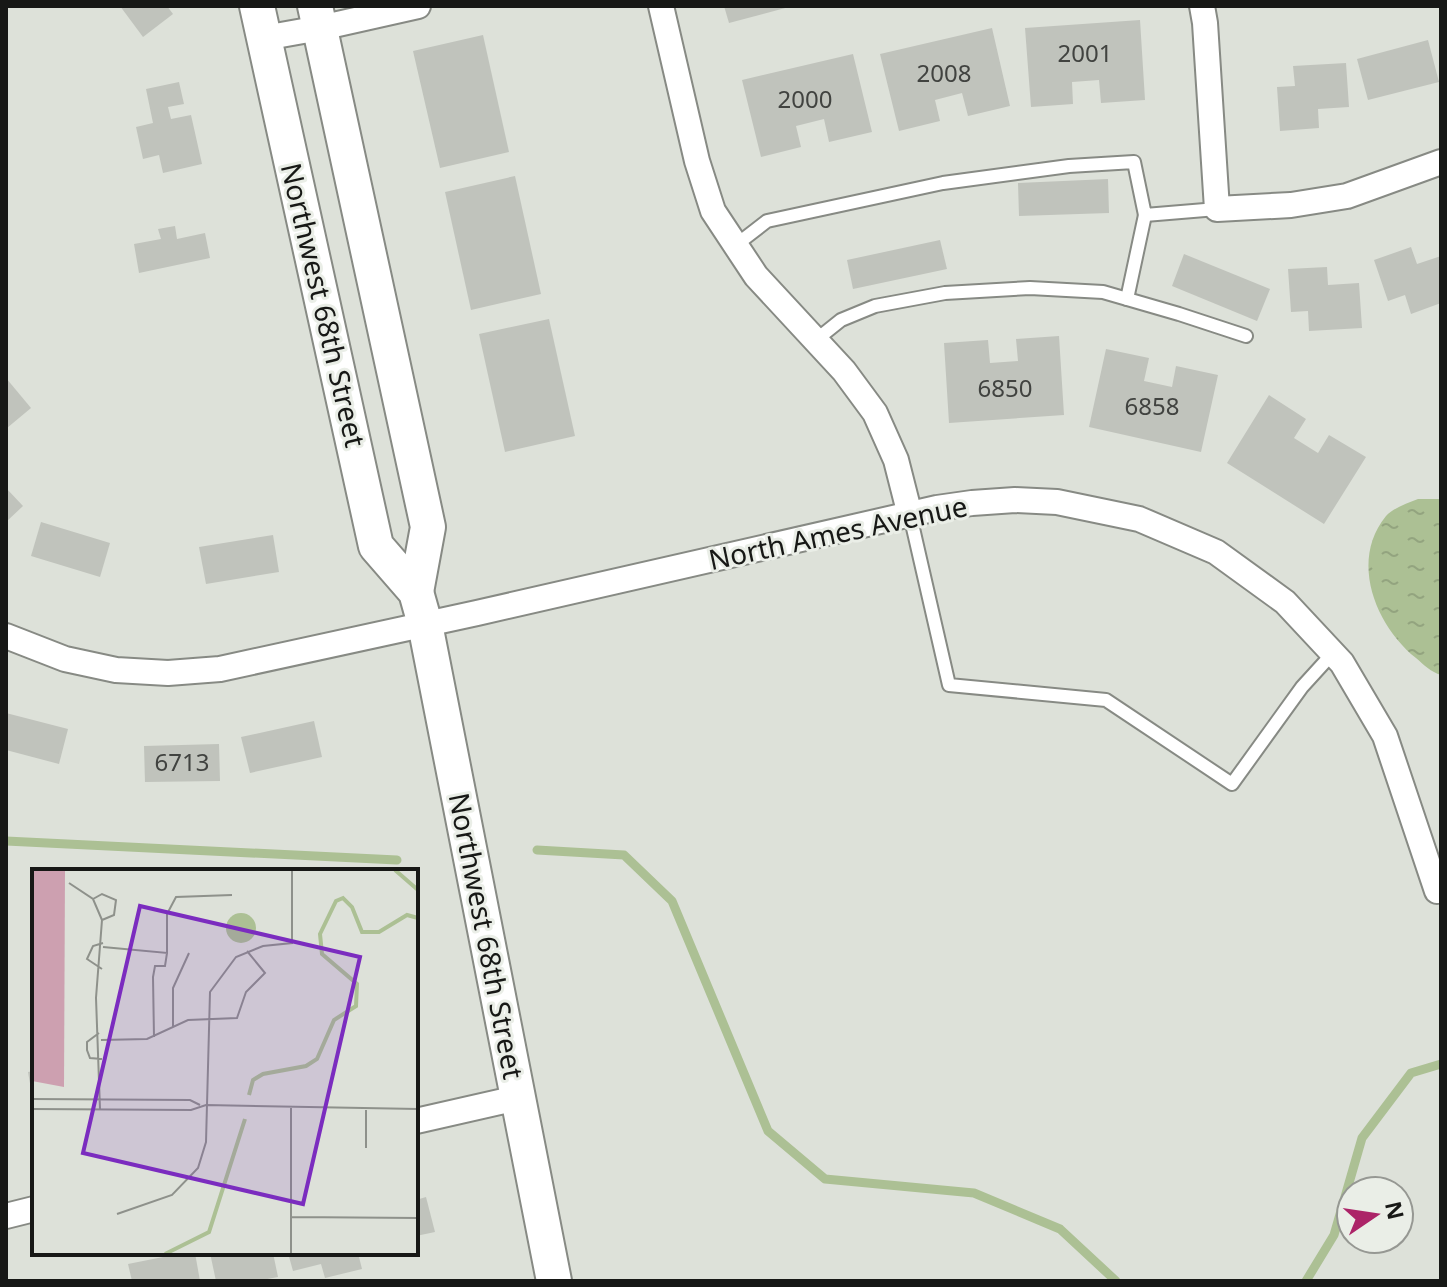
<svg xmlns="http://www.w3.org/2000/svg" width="1447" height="1287" viewBox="0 0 1447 1287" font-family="'Noto Sans',sans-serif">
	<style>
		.water { fill: url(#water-ripples) }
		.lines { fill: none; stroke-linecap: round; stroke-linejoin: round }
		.stream { stroke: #acc094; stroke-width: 9 }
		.building { fill: #c0c3bc }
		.lane-casing { stroke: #878a84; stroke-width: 16 }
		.street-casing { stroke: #878a84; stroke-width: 28 }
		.secondary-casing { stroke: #878a84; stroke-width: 38 }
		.lane { stroke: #fff; stroke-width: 12 }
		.street { stroke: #fff; stroke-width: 24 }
		.secondary { stroke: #fff; stroke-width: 34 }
		.labels { text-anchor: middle; stroke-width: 6; stroke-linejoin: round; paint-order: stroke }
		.number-label { font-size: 24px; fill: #414340 }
		.street-label { font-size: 28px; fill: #171816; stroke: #eaeee7 }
		.inset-river { fill: none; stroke: #acc094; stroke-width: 4 }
		.inset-road { fill: none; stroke: #8e918b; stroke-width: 2 }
		.view { fill: #7b2cbf; fill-opacity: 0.15; stroke: #7b2cbf; stroke-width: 4 }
		.inset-edge { fill: none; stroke: #171816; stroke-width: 4 }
	</style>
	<defs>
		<pattern id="water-ripples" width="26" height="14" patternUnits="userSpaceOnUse" patternTransform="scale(2)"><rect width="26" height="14" fill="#acc094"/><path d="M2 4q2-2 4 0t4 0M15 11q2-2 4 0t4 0" fill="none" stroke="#93a47f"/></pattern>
	</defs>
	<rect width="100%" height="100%" fill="#dde1d9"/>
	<path class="water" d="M1418,499H1441V675C1431,672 1424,665 1416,658C1376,626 1349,561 1386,516C1393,508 1408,503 1418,499Z"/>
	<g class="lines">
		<g class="stream">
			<polyline points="6,841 397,860"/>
			<polyline points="537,850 624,855 672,901 768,1131 825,1179 974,1193 1060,1229 1116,1281"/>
			<polyline points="1306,1281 1334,1235 1362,1138 1411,1073 1441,1064"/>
		</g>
	</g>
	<g class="building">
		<polygon points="120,6 167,6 173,14 143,37"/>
		<polygon points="724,6 789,6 789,7 729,23"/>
		<polygon points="1140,20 1145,100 1101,103 1099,80 1072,82 1073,104 1031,107 1025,28"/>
		<polygon points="992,28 1010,106 968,116 962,93 935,100 940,121 899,131 880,54"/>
		<polygon points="483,35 509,152 440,168 413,51"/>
		<polygon points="1428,40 1439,82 1368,100 1357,59"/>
		<polygon points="853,54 872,132 829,142 824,119 796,126 801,147 761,157 742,80"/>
		<polygon points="1346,63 1349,107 1318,109 1319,128 1280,131 1277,87 1295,86 1293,66"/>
		<polygon points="179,82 184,104 168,107 171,119 191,115 202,164 163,173 159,155 143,159 136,127 153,123 146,89"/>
		<polygon points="515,176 541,294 471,310 445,192"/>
		<polygon points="1108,179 1109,213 1019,216 1018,183"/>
		<polygon points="175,226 177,239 205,233 210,258 139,273 134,244 161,239 158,229"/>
		<polygon points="940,240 947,269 853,289 847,260"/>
		<polygon points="1411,247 1417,264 1441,256 1441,303 1411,314 1405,295 1388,301 1374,260"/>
		<polygon points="1184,254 1270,289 1257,321 1172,286"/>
		<polygon points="1327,267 1328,285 1359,283 1362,328 1309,331 1308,311 1291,312 1288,269"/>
		<polygon points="549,319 575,436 505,452 479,334"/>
		<polygon points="1059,336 1064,415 949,423 944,343 988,340 990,363 1018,361 1016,339"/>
		<polygon points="1106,349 1149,358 1144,381 1172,387 1176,366 1218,375 1201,452 1089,427"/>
		<polygon points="6,378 31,408 7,428 6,427"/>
		<polygon points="1269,395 1306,419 1294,438 1318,453 1329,435 1366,457 1324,524 1227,463"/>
		<polygon points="6,488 23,506 6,522"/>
		<polygon points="41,522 110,543 100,577 31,556"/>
		<polygon points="273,535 279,572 206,584 199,547"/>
		<polygon points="6,713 68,729 59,764 6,750"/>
		<polygon points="314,721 322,757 250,773 241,737"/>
		<polygon points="219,744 220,781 145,782 144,746"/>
		<polygon points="34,1071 34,1095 32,1095 28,1072"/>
		<polygon points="426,1197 435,1232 416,1236 416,1200"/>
		<polygon points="183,1253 195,1253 200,1281 132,1281 128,1264"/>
		<polygon points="210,1253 273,1253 278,1277 257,1281 216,1281"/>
		<polygon points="288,1253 358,1253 362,1269 325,1278 321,1264 293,1271"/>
	</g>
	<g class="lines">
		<g class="lane-casing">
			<g id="lane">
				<polyline points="736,245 767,221 943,183 1069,166 1134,162 1145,215 1217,209"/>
				<polyline points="1127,299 1145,215"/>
				<polyline points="816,340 841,320 875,306 945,293 1030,288 1103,292 1179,314 1246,336"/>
				<polyline points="910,515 949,685 1106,700 1232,784 1302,687 1333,653"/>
			</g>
		</g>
		<g class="street-casing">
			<g id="street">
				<polyline points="661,6 697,161 713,211 756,276 844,371 875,413 896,460 910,515"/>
				<polyline points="1202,6 1205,23 1217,209 1291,205 1347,196 1441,162"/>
				<polyline points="264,38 320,28 418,6"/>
				<polyline points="6,636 65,659 116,670 168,673 220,669 477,613 937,508 972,503 1015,500 1057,502 1139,519 1216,552 1285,602 1342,663 1385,736 1437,891 1441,890"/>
				<polyline points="416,1121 517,1098"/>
				<polyline points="6,1216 34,1209"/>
			</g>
		</g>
		<g class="secondary-casing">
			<g id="secondary">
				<polyline points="257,6 376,546 416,592 425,624 554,1281"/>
				<polyline points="315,6 428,527 416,592"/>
			</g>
		</g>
		<use href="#lane" class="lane"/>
		<use href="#street" class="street"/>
		<use href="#secondary" class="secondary"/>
	</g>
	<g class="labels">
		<g class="number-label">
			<text x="1085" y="62">2001</text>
			<text x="944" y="82">2008</text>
			<text x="805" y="108">2000</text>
			<text x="1005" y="397">6850</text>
			<text x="1152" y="415">6858</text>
			<text x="182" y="771">6713</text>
		</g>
		<g class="street-label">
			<text transform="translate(323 305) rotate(77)" y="10">Northwest 68th Street</text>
			<text transform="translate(838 533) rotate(-12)" y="10">North Ames Avenue</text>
			<text transform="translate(486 936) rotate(79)" y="10">Northwest 68th Street</text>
		</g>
	</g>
	<g transform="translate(32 869)">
		<rect width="386" height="386" fill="#dde1d9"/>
		<path d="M0,1H33L32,218L0,212Z" fill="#cda0b0"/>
		<path d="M194 59a15 15 0 1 1 30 0a15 15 0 1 1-30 0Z" fill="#acc094"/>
		<path class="inset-river" d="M363,1L386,21M217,226L221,211L231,205L274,197L285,190L302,151L324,137L325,115L290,85L288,65L304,32L311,29L320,38L330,63H347L375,46L386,49M133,385L177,363L213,250"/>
		<path class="inset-road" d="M37,14L61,30L70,51L64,129L68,240M61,30L70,25L84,31L82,46L70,51M71,78L135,84V45L144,28L200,26M70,100L55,90L61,77L71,74M141,158V119L157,84M67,164L55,173V181L58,189L70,190M122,168L121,108L123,97H133L135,84M69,171L115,170L156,151L205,149L214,123L233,104L215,82M0,230L158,231L168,236M259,239V385M0,240L159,241L174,236L386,240M334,279V241M85,345L140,326L166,299L174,273L178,123L204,88L231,77L260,74V1M259,348L386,349"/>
		<path class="view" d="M108,37L328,88L271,335L51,284Z"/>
		<rect width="386" height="386" class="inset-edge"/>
	</g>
	<rect width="1447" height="1287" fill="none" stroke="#171816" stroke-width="16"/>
	<g transform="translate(1375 1215) rotate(77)"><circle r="38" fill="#eaeee7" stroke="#969893" stroke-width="2"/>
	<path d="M0-6L14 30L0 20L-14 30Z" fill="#ac2468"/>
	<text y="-12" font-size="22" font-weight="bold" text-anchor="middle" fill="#171816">N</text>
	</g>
</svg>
